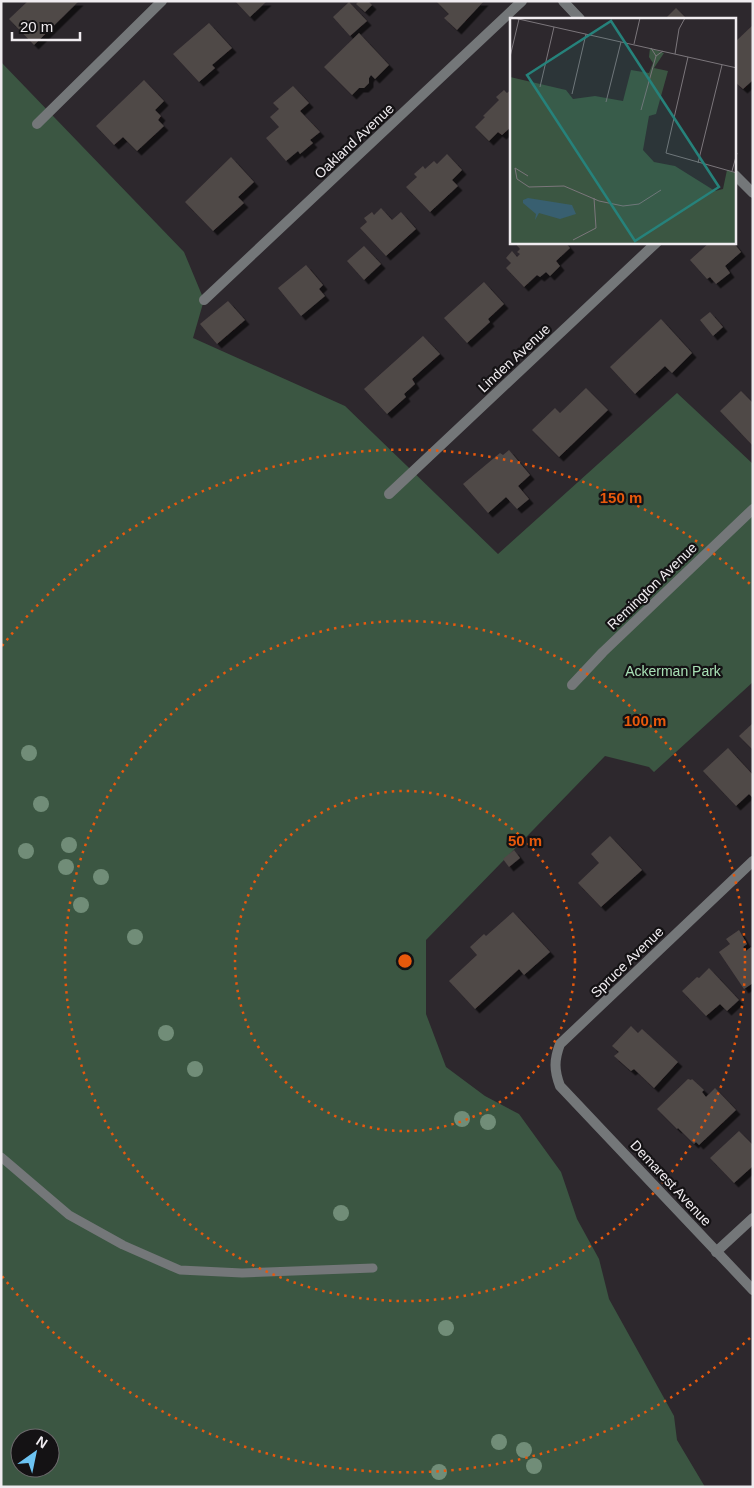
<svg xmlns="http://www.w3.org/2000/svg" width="754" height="1488" viewBox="0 0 754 1488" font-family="Arial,sans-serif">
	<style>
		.green { fill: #3b5642; fill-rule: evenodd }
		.building { fill: #504847; filter: url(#shadow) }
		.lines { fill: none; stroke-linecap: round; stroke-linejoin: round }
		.lane { stroke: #747779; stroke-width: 9 }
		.street { stroke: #747779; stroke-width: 10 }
		.tree { fill: #718d78 }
		.ring { fill: none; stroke: #e8590c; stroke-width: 2.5; stroke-dasharray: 2.5 5 }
		.labels { text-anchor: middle; stroke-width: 4.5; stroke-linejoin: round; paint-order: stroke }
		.street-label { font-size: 14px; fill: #f0ecf0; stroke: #141214 }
		.park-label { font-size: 14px; fill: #a8e0b5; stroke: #141214 }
		.inset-road { fill: none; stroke: #7b767b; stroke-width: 1 }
		.view { fill: #26827b; fill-opacity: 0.15; stroke: #26827b; stroke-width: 2.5 }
		.inset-edge { fill: none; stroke: #f0ecf0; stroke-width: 2.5 }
		.centre { fill: #e8590c; stroke: #141214; stroke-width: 2.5 }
		.ring-label { font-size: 15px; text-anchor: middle; font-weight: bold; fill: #e8590c; stroke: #141214; stroke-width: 4.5; stroke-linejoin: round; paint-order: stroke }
	</style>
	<defs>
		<filter id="shadow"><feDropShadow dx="4.5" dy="4.5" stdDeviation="0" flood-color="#0009"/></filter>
	</defs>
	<rect width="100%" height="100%" fill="#2d282d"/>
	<path class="green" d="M1,62L184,252L204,300L193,338L345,406L498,554L677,393L753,464V682L654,772L649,767L605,756L426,940V1014L446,1067L485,1096L519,1114L561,1172L577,1219L599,1259L609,1299L674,1416L677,1440L705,1487H1ZM20,1438H50V1468H20Z"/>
	<g class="building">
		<polygon points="28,1 79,1 34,45 9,19"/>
		<polygon points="235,1 267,1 250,17"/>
		<polygon points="359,1 368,1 372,5 365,12 356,4"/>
		<polygon points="436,1 484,1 457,30 444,18 449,14"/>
		<polygon points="349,2 367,21 350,36 333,17"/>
		<polygon points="676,8 687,19 665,19"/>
		<polygon points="209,23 232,48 212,65 215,68 199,82 173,54"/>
		<polygon points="753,25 753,80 743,89 735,82 735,42"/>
		<polygon points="359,33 389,65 375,79 371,75 369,78 369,83 364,88 359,88 352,95 324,67"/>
		<polygon points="144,80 164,101 155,110 161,116 158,120 164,126 137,151 123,137 114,145 96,126"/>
		<polygon points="293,86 309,103 300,111 320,132 310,140 313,143 300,154 298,151 286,161 266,138 279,127 270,117 279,109 273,103"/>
		<polygon points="512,89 512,126 502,135 498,132 489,141 475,127 485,117 483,116 499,100 496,97 504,90 507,93"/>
		<polygon points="447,154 462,170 452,180 458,186 430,212 406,187 417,177 414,174 423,166 425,169 434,161 437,164"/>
		<polygon points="231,157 254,182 238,197 244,203 213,231 185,202"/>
		<polygon points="381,208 392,220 401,212 416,229 386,256 360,228 367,222 364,218 372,212 374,215"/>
		<polygon points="514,242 565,242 570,248 556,261 560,266 550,276 546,272 540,277 537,275 524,287 506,268 511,263 506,258 512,251 517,257 520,254 517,252 520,249"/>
		<polygon points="710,242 733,242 741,252 725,266 730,273 716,284 710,277 707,279 690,260"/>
		<polygon points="364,246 381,264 364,280 347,261"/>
		<polygon points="306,265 323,285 319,289 325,296 301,316 278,288"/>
		<polygon points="484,282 504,304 488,319 490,322 467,343 444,318"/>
		<polygon points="228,301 245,320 217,344 200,324"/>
		<polygon points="710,312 723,327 713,336 700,320"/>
		<polygon points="661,319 692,353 672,373 665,366 635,394 610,367"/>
		<polygon points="423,336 440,354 412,379 415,384 404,394 406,397 387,414 364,389"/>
		<polygon points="586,388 608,410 559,457 532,430 555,408 560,413"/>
		<polygon points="741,391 753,403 753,446 720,411"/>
		<polygon points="509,450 530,475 518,486 529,499 517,509 506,497 488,513 463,484 500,453 503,455"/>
		<polygon points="753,723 753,750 739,736"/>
		<polygon points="728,748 753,775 753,798 749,794 736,806 703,771"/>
		<polygon points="610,836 642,870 601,907 578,883 599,863 591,854"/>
		<polygon points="514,850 520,858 509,867 503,859"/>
		<polygon points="513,912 550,952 524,975 519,969 475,1009 449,981 477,955 470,947 484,934 486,936"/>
		<polygon points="739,930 747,944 743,947 746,951 751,947 753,949 753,983 744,989 719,952 730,944 726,939"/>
		<polygon points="709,968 739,1000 727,1011 720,1004 706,1016 682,991 697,977 699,978"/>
		<polygon points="631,1026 638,1033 642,1029 678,1062 654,1088 634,1069 631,1071 614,1056 619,1052 612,1046"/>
		<polygon points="688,1079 691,1080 692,1079 704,1090 702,1092 706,1097 715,1088 736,1110 699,1145 696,1142 694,1144 678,1128 677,1129 657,1109"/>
		<polygon points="739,1131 752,1144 753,1143 753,1166 734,1183 710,1158"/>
	</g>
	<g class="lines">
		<polyline class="lane" points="1,1157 69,1215 123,1245 180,1270 242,1273 373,1268"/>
		<g class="street">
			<polyline points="563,1 580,19"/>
			<polyline points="37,124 162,1"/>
			<polyline points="735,175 753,193"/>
			<polyline points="204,300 522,1"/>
			<polyline points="389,494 657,242"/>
			<polyline points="572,685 603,652 753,509"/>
			<path d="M753,861L560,1044C554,1060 554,1070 560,1086L753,1290"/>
			<polyline points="716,1252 753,1218"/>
		</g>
	</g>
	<g class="tree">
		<circle cx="29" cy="753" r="8"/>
		<circle cx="41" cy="804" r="8"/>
		<circle cx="69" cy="845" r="8"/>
		<circle cx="26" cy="851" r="8"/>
		<circle cx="66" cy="867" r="8"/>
		<circle cx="101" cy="877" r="8"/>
		<circle cx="81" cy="905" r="8"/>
		<circle cx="135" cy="937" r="8"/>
		<circle cx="166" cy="1033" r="8"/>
		<circle cx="195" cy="1069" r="8"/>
		<circle cx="462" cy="1119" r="8"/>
		<circle cx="488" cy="1122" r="8"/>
		<circle cx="341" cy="1213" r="8"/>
		<circle cx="446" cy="1328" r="8"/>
		<circle cx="499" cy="1442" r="8"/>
		<circle cx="524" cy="1450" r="8"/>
		<circle cx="534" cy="1466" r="8"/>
		<circle cx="439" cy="1472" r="8"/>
	</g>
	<g class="ring">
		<circle cx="405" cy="961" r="170"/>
		<circle cx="405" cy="961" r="340"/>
		<path d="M750 1338A511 511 0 0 1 2 1276M2 646A511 511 0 0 1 750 584"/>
	</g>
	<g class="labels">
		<g class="street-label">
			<text transform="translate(354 141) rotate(-43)" y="5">Oakland Avenue</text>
			<text transform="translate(514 358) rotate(-43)" y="5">Linden Avenue</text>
			<text transform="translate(652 586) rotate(-44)" y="5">Remington Avenue</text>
			<text transform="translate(627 962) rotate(-44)" y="5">Spruce Avenue</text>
			<text transform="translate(671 1183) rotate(47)" y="5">Demarest Avenue</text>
		</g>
		<g class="park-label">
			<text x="673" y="676">Ackerman Park</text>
		</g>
	</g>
	<g transform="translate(510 18)">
		<rect width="226" height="226" fill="#2d282d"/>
		<path d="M140,30L154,35L144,50L158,53L146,96L139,98L133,132L144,144L165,148L205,173L213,171L217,152L226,155V226H0V59L56,72L63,81L85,78L113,83L121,52L139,55L143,45L139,39Z" fill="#3b5642"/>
		<path d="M18,180L62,187L66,196L50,201L29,195L25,202L26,196L13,185V182Z" fill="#385f70"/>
		<path class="inset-road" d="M4,0L227,50M124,26L130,0M141,30L146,38L153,33M165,36L169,11L175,0M0,39L9,1M178,39L156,135L227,155M30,69L44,9M62,76L76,16M96,84L111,24M131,92L146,38M188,145L212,47M222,153L227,135M18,158L5,150L7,161L19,169L54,168L89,183L113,188L129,186L151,172M63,222L86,210L84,180"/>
		<path class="view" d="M101,3L209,169L125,223L17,57Z"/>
		<rect width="226" height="226" class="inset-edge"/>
	</g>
	<circle cx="405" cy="961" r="8" class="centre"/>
	<g class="ring-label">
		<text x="621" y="503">150 m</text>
		<text x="645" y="726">100 m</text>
		<text x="525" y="846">50 m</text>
	</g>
	<rect width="754" height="1488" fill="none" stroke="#f0ecf0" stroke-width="5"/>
	<g transform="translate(35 1453) rotate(33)"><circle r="24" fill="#141214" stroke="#6c696c"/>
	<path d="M0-4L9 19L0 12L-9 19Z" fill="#6cc3f2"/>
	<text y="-8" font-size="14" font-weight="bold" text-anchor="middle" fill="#f0ecf0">N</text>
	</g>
	<path d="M12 32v8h68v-8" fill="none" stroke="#f0ecf0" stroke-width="2.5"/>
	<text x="20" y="32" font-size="15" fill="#f0ecf0" stroke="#141214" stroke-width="4" paint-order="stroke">20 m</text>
</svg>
